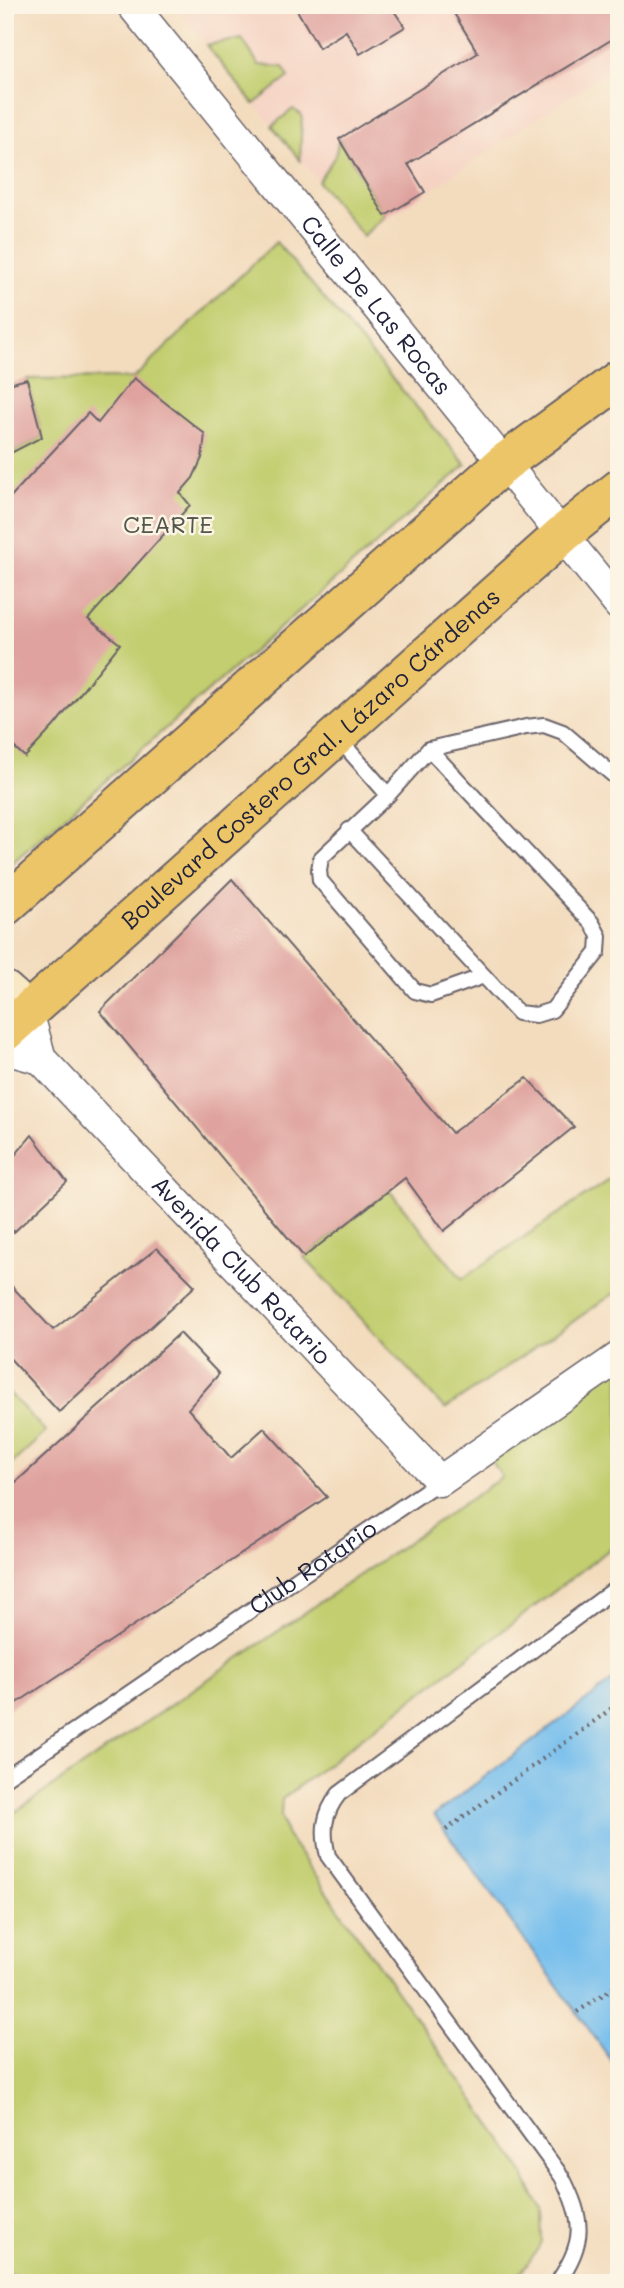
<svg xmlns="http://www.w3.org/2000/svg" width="624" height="2288" viewBox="0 0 624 2288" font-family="Mali,sans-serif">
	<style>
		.built { fill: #f5d2c2 }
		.green { fill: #c2ce6f; stroke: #727855; stroke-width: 2 }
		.water { fill: #74beed; stroke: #4b7094; stroke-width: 2 }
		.building { fill: #dfa29e }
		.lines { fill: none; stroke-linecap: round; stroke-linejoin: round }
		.service-casing { stroke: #6b6369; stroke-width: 18 }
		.minor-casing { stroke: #6b6369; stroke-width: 33 }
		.secondary-casing { stroke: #6b6369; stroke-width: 42 }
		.trunk-casing { stroke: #6b6369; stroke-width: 42 }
		.path { stroke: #6b6369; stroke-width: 4.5; stroke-dasharray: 2 5; stroke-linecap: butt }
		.service { stroke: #fff; stroke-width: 14 }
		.minor { stroke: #fff; stroke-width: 30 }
		.secondary { stroke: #f8e8c3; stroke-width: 38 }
		.trunk { stroke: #edc569; stroke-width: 38 }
		.labels { text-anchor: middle; stroke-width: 5; stroke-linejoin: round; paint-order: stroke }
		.street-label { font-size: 24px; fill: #22223b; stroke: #fcf5e5 }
		.park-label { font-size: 24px; fill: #52564b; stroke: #fcf5e5 }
	</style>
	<rect width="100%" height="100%" fill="#fcf5e5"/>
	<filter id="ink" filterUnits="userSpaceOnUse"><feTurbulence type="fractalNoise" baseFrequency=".0143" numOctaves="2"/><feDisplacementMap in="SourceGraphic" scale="14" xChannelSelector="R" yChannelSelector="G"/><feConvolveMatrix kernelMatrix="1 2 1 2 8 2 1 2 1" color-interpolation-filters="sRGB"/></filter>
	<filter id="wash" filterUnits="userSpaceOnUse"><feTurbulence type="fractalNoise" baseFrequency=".00686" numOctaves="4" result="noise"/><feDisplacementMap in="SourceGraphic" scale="28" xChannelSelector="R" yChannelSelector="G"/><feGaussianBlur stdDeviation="1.57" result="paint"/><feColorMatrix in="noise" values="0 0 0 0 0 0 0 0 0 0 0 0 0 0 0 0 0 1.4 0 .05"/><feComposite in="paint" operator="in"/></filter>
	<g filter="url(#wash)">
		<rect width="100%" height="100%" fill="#f3dcbe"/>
		<polygon class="built" points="174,5 619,5 619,63 363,236"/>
		<g class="green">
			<polygon points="242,39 259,65 283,67 289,77 254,104 206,45"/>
			<polygon points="293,109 302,115 300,160 272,126"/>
			<polygon points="339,139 385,216 363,236 318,182 335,156"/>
			<polygon points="276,242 466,465 5,869 5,456 42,437 27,379 134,378"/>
			<polygon points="619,1173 619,1290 445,1409 304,1257 389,1190 462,1279"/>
			<polygon points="619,1340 619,1542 282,1799 281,1815 286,1834 513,2156 541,2209 542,2243 513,2283 25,2283 5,2269 5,1819 502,1477 483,1447"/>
			<polygon points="5,1389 46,1432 5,1470"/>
		</g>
		<polygon class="water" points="619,1676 619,2071 434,1815"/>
		<g id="blocks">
			<g class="building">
				<polygon points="294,5 396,5 392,8 405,27 360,54 346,31 319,48"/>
				<polygon points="449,5 564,5 567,10 574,5 619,5 619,35 408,164 425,192 385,216 339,139 478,53"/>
				<polygon points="134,378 205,434 202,458 193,478 180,493 190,505 88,619 120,644 54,726 25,757 5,739 5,503 88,413 98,423"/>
				<polygon points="27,379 42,437 5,456 5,385"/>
				<polygon points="232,879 452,1133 527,1078 574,1127 444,1231 405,1178 304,1257 100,1011"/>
				<polygon points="32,1135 67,1182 14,1232 5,1223 5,1167"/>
				<polygon points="157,1248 195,1286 59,1412 5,1353 5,1279 53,1330"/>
				<polygon points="180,1333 219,1374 188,1409 231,1458 264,1428 327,1497 5,1711 5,1492"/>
			</g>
		</g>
	</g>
	<g filter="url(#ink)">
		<use href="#blocks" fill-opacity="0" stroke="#6b6369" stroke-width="2"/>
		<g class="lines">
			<g class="service-casing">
				<g id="service">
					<polyline points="338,738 388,795 321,858 319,870 320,880 415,991 431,995 484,976 518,1013 536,1015 552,1010 598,952 599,936 592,923 429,749 526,727 544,725 563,732 619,780"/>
					<polyline points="388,795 429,749"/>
					<polyline points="349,830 484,976"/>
					<path id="s1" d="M5,1778L440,1481"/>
					<polyline points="5,2277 12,2283"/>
					<path d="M557,2283C586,2242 584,2220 562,2177L328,1856C322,1832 323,1814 339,1794L619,1586"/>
				</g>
			</g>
			<g class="minor-casing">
				<g id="minor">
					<path id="s2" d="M132,5L619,605"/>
					<path id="s3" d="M28,1012L41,1059L440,1481L619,1357"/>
					<polyline points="5,1049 41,1059"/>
				</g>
			</g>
			<g class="secondary-casing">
				<polyline id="secondary" points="5,991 28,1012"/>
			</g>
			<g class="trunk-casing">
				<g id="trunk">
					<polyline points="5,906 504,463 619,379"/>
					<path id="s4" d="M5,1032L563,534L619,489"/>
				</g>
			</g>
			<g class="path">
				<polyline points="446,1830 619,1703"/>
				<polyline points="577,2012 619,1984"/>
			</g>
			<use href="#service" class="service"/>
			<use href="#minor" class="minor"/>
			<use href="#secondary" class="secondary"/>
			<use href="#trunk" class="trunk"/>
		</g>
	</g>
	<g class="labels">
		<g class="street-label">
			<text dy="8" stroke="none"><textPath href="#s2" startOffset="387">Calle De Las Rocas</textPath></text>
			<text dy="8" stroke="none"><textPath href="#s4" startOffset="410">Boulevard Costero Gral. Lázaro Cárdenas</textPath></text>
			<text dy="8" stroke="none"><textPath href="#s3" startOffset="340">Avenida Club Rotario</textPath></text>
			<text dy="8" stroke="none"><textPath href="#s1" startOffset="373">Club Rotario</textPath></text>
		</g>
		<g class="park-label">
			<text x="168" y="533">CEARTE</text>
		</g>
	</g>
	<rect width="624" height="2288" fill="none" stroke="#fcf5e5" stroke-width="28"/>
</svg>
